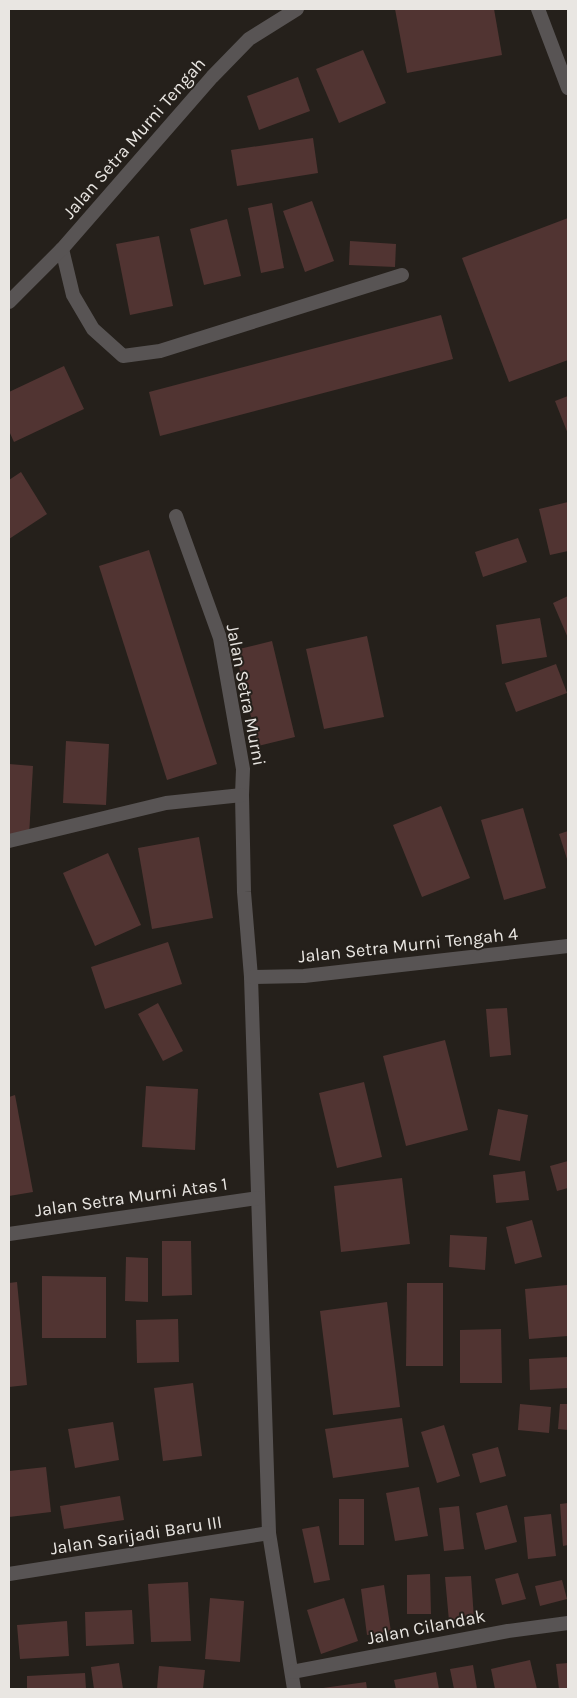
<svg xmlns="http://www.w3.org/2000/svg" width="577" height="1698" viewBox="0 0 577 1698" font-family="Karla,sans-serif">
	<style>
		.building { fill: #513432 }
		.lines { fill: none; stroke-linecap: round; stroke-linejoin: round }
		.minor { stroke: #585454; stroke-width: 14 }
		.labels { text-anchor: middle; stroke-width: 4; stroke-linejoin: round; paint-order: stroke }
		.street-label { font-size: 18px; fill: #e9e6e2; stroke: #25201b }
	</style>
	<rect width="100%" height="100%" fill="#25201b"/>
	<g class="building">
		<polygon points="395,9 494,9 502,55 407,73"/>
		<polygon points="363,50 386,103 339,123 316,69"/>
		<polygon points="298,77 310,111 259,130 247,96"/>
		<polygon points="313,138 318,173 237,186 231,150"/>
		<polygon points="312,201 334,261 305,272 283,211"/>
		<polygon points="272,203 284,268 261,273 248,208"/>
		<polygon points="568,218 568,360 509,382 462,258"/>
		<polygon points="227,219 241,276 204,285 190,229"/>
		<polygon points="159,236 173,306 130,315 116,244"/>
		<polygon points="350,241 396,244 395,267 349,265"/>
		<polygon points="441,315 453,359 160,436 149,392"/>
		<polygon points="64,366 84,409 14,442 9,431 9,392"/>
		<polygon points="568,396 568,434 555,401"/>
		<polygon points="21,472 47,514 9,539 9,480"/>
		<polygon points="568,502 568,551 550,555 539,509"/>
		<polygon points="518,538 527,562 483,577 475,552"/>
		<polygon points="149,550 217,764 167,780 99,566"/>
		<polygon points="568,596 568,638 553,603"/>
		<polygon points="540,618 547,657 502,664 496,625"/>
		<polygon points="367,636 384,717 324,729 306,649"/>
		<polygon points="272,641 295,737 258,746 235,650"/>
		<polygon points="556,664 567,693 516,712 505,683"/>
		<polygon points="66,741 109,744 106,805 63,803"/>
		<polygon points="9,764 33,766 29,836 9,835"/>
		<polygon points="441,806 470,878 422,897 393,825"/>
		<polygon points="523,808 546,888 504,900 481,820"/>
		<polygon points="568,831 568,862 559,834"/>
		<polygon points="199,837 213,918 152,929 138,848"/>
		<polygon points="108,853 141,925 95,946 63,873"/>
		<polygon points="168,942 182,984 105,1009 91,967"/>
		<polygon points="158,1003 183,1051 163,1061 138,1014"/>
		<polygon points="507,1008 511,1055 490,1057 486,1009"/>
		<polygon points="445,1040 468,1130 406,1146 383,1056"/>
		<polygon points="364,1082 382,1157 337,1168 319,1093"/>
		<polygon points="146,1086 198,1089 195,1150 142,1147"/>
		<polygon points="15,1095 33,1192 9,1196 9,1097"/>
		<polygon points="498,1109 528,1115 520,1161 489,1155"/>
		<polygon points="568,1161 568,1188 557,1191 550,1166"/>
		<polygon points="525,1171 529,1200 496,1203 493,1175"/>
		<polygon points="402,1178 410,1244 341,1252 334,1186"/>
		<polygon points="532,1220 542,1257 515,1264 506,1227"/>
		<polygon points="450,1235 487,1237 485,1270 449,1267"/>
		<polygon points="162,1241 191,1241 192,1295 162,1296"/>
		<polygon points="126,1257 148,1258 148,1302 125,1301"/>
		<polygon points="42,1276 106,1277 106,1338 42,1338"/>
		<polygon points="17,1282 27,1385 9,1387 9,1283"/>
		<polygon points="407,1283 443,1283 443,1366 406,1366"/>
		<polygon points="567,1285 568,1336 529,1339 525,1289"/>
		<polygon points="387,1302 400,1407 333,1415 320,1311"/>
		<polygon points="178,1319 179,1362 137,1363 136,1320"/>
		<polygon points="501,1329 502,1383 460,1383 460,1330"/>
		<polygon points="568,1357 568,1388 530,1390 529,1359"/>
		<polygon points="193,1383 202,1456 163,1461 154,1388"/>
		<polygon points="520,1404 551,1407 549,1433 518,1430"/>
		<polygon points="560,1404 568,1404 568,1430 558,1429"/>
		<polygon points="402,1418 409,1467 333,1478 325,1429"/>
		<polygon points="113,1422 119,1460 75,1468 68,1429"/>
		<polygon points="444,1425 460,1476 437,1483 421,1432"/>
		<polygon points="498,1447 506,1476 480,1483 472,1454"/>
		<polygon points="46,1467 51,1512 9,1517 9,1471"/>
		<polygon points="419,1487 428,1536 395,1541 386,1493"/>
		<polygon points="120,1496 124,1520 64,1529 60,1506"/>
		<rect x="339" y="1499" width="25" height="46"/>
		<polygon points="568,1503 568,1545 563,1546 560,1504"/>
		<polygon points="507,1505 517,1542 485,1550 476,1513"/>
		<polygon points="459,1506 464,1549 444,1551 439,1508"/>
		<polygon points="551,1514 556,1556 528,1559 524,1517"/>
		<polygon points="319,1526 330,1580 314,1583 302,1529"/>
		<polygon points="518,1573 526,1599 502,1605 495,1579"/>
		<polygon points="430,1574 431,1614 407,1614 407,1575"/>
		<polygon points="471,1576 474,1619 449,1621 445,1577"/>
		<polygon points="562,1580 567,1599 540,1606 535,1586"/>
		<polygon points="188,1582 191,1641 151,1642 148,1584"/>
		<polygon points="384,1585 391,1632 367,1635 361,1589"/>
		<polygon points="210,1598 244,1601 240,1662 205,1659"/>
		<polygon points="344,1598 358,1641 321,1654 307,1610"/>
		<polygon points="132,1610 134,1644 86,1646 85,1612"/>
		<polygon points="67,1621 69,1656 20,1659 17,1625"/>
		<polygon points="530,1660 537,1689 495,1689 491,1669"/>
		<polygon points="119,1663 123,1689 94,1689 91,1667"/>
		<polygon points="568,1663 568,1689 559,1689 556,1664"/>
		<polygon points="473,1665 477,1689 454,1689 450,1669"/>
		<polygon points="159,1666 205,1670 203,1689 157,1689"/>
		<polygon points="436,1672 439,1689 396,1689 394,1680"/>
		<polygon points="85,1673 86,1689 27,1689 27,1676"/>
		<polygon points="366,1682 367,1689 323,1689 323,1688"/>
	</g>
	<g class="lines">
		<g class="minor">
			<polyline points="538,9 568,88"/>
			<polyline points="62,249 73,295 93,329 123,356 160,351 402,275"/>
			<polyline points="9,302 62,249 212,77 249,39 297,9"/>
			<polyline points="176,516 220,638 243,769 242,795 244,892 251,977 269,1533 294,1689"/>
			<polyline points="9,841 166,803 242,795"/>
			<polyline points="251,977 304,976 568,946"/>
			<polyline points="9,1234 258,1198"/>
			<polyline points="9,1574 269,1533"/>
			<polyline points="292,1672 508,1631 568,1623"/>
		</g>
	</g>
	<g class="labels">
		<g class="street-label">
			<text transform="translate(134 138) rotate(-49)" y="6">Jalan Setra Murni Tengah</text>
			<text transform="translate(246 695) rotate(79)" y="6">Jalan Setra Murni</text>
			<text transform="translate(408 945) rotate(-6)" y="6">Jalan Setra Murni Tengah 4</text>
			<text transform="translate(131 1197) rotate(-8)" y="6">Jalan Setra Murni Atas 1</text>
			<text transform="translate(136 1535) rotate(-9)" y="6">Jalan Sarijadi Baru III</text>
			<text transform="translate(426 1627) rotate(-11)" y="6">Jalan Cilandak</text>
		</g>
	</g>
	<rect width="577" height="1698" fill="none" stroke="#e9e6e2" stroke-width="20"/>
</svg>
